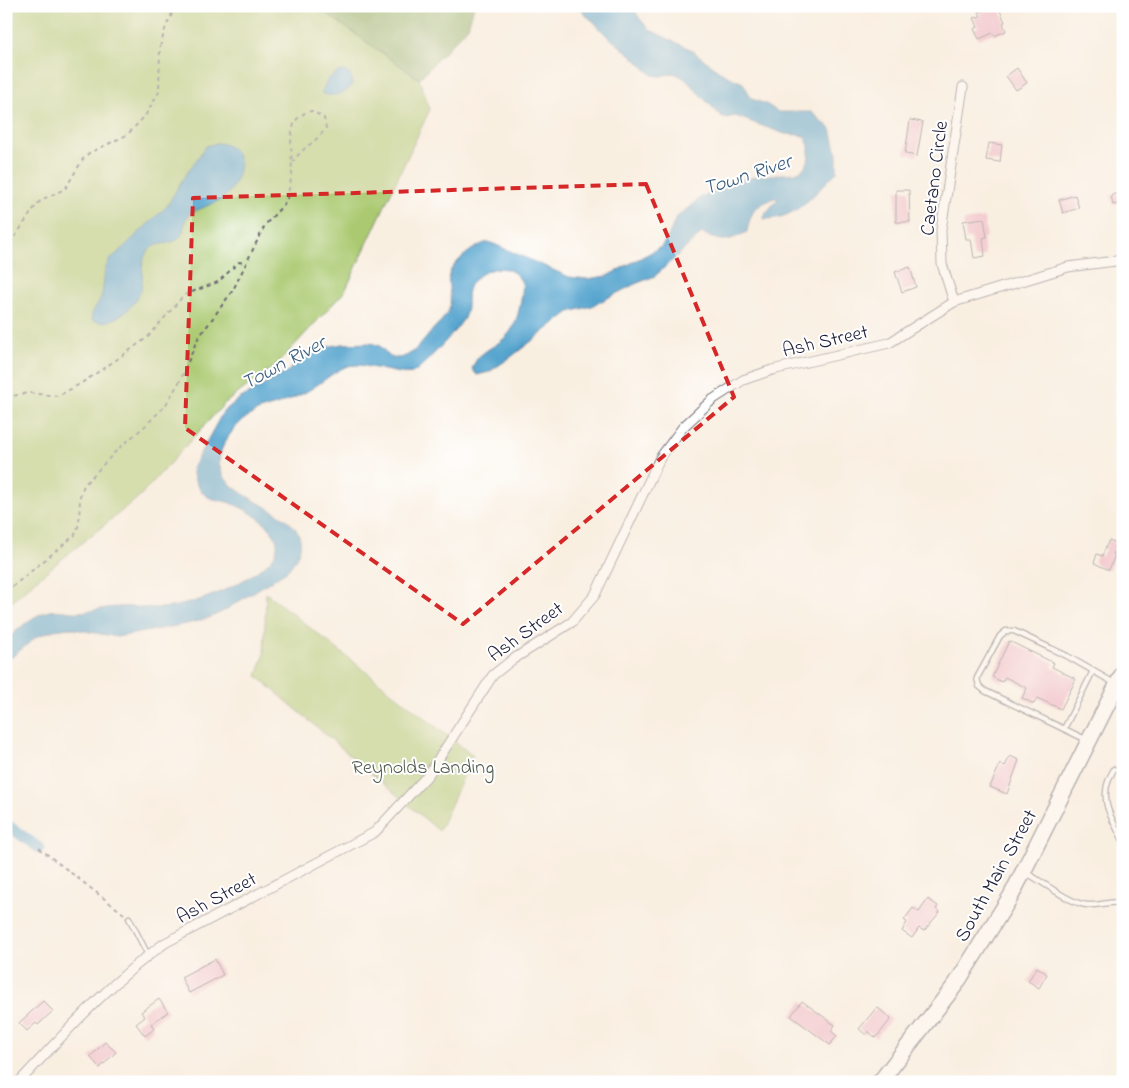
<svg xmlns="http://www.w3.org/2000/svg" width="1129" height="1088" viewBox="0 0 1129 1088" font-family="'Indie Flower',sans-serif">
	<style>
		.green { fill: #aac970; stroke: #667656 }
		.forest { fill: #87ad62; stroke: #54684e }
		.water { fill: #53a3cd; stroke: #3a6284 }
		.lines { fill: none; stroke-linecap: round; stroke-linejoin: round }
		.canal { stroke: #53a3cd; stroke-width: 11 }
		.building { fill: #eca2bb }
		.lane-casing { stroke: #6d6a75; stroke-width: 7 }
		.street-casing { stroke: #6d6a75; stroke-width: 11 }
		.primary-casing { stroke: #6d6a75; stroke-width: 18 }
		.path { stroke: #6d6a75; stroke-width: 2; stroke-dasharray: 4 4; stroke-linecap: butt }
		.lane { stroke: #fff; stroke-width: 4.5 }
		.street { stroke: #fff; stroke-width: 9 }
		.primary { stroke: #fff; stroke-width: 15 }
		.marked { fill: none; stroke: #d62828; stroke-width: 4; stroke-dasharray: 10 6; stroke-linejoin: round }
		.labels { text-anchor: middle; stroke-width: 4; stroke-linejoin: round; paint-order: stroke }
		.street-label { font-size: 20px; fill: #22223b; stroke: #fff }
		.park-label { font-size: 20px; fill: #525c4e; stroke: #fff }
		.water-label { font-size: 21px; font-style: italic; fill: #385c7d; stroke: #fff }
	</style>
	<rect width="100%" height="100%" fill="#fff"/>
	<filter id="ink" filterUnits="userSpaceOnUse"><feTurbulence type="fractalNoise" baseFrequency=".02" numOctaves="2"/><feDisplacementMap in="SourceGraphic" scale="10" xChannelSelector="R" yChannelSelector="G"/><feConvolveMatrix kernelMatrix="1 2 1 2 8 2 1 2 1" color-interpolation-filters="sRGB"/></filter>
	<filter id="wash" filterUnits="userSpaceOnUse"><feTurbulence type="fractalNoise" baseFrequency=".0096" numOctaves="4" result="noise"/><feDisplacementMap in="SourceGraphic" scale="20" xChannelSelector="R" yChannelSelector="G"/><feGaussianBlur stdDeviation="1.12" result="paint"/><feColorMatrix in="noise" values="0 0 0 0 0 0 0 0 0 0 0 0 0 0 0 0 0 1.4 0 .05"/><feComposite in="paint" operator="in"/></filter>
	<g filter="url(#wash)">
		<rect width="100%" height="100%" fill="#f9efe1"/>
		<g class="green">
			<polygon points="6,6 316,6 419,79 430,109 345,291 276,365 225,403 139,497 36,580 6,607"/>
			<polygon points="266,593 473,756 439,831 257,676 264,656"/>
		</g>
		<polygon class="forest" points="316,6 474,6 468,27 419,79"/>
		<g class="water">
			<path d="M581,6H632L640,19L650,30L690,49L725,75L743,83L752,99L766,104L778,112H811L831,129L837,153V172C814,193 798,220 763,219L764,215L777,200L778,198H774C754,207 751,211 747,232C727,242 722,243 702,233L655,276L635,284L592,306L569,312L511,357L489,372L477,375L472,369C473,366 475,362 477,359C490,344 508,344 516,320C519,313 524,289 522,283C512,262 488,266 474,280C462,292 471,304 464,318C460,327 420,370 412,373C401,376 370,365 356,365C341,365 328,378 317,385C306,393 292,399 279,404C271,407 262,408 254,413C246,417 240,422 234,429C168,510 348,498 288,570L224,611L209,618L187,624L117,637L69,628L54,630L36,637L6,662V640C19,629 33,614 50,611C60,609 71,613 81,612C93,611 106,607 118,607C131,606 144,608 156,608C187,608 231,590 256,572C266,565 278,557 277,543C276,526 245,508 230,503C222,500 211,500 205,495C197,488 193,478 192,468L223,412L239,399L287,372L313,349L343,344L371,343L380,346L390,357C410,363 424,340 435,327C440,322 446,317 449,309C453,298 447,287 449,275C451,264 474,246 485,243C489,242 492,243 496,245L569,277L587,279L607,276L661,247L667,239L676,218L701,197L742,180L758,176L795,173L802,170L808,162L809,155V146L806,137L800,135L785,134L735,116L727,118L721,116L684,78L674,73L660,76L652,75L631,55L607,36L593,21L584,14Z"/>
			<path d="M340,71C350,71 354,78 351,87C344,94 331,98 321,93L328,79Z"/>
			<path d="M218,143C226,144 233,147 237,155C241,162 240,169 237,177C228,199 223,199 202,208C198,210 192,211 189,215C182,222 186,232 178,239C170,245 158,242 150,249C137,261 146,278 140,293C133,309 109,328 92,320C90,312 98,305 101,297C105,286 102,272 109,261L167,206L182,180L204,149L206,146Z"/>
		</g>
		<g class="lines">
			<polyline class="canal" points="6,824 39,848"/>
		</g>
		<g id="blocks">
			<g class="building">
				<polygon points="985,6 998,6 1005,22 1003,23 1006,31 994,36 993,33 979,39 974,29 978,27 974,18 981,16 979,12 986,9"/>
				<polygon points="1017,68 1027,83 1016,90 1006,76"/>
				<polygon points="910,120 923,122 917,156 905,154"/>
				<polygon points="989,143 1002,145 1000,162 986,160"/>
				<polygon points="896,190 909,190 910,222 896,222"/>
				<polygon points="1123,192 1123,202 1113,205 1111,195"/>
				<polygon points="1075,195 1079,208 1063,213 1059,200"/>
				<polygon points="984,218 987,237 983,238 985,256 974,258 971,239 966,239 963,221"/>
				<polygon points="910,267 916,287 902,292 895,272"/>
				<polygon points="1109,540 1118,544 1113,554 1115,555 1109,570 1094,563 1097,554 1102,556"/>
				<polygon points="1009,641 1054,663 1052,667 1076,679 1061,709 1037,698 1034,704 1022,698 1027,688 1005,677 1002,682 992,677"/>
				<polygon points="1010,756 1019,760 1007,794 990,787 1000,764 1005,766"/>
				<polygon points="928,899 938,906 936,909 940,912 924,931 919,928 912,938 902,931 907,922 904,920 913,908 919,912"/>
				<polygon points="215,959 223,975 189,993 181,977"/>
				<polygon points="1037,967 1047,974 1039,988 1028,981"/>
				<polygon points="159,999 168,1012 151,1024 154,1029 145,1036 136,1024 145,1017 141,1012"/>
				<polygon points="43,1001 53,1011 38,1025 36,1023 27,1031 19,1023"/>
				<polygon points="802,1001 835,1025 831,1031 837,1036 830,1045 791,1016"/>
				<polygon points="877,1007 891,1019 876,1038 868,1031 866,1035 859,1029"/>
				<polygon points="105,1042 116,1052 100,1068 90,1057"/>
			</g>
		</g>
	</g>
	<g filter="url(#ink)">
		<use href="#blocks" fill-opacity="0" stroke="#6d6a75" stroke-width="1"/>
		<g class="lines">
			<g class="lane-casing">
				<g id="lane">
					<polyline points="1064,729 1093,671"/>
					<polyline points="1087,740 985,691 979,686 977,678 1000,636 1006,631 1014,631 1067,656 1116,684"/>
					<path d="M1114,769C1097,796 1109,815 1123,840"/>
					<path d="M1027,873C1041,881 1071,904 1087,905C1099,906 1109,901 1123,903"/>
					<polyline points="129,918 148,955"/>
				</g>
			</g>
			<g class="street-casing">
				<g id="street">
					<polyline points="954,302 942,264 941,230 963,87"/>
					<path d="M19,1082C66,1032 110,982 165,943L375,832L428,775L493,675L512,660L572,622L595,595L660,458L683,427L712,400L743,380L772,370L889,343L954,302L1068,267L1123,260"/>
				</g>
			</g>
			<g class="primary-casing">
				<polyline id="primary" points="880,1082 956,984 1011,896 1123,673"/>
			</g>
			<g class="path">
				<polyline points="6,151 7,151"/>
				<polyline points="6,250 37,204 43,199 65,189 83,159 89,153 127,135 145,116 159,92 160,47 166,26 171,17 173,6"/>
				<polyline points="6,397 29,393 58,396 80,384 119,358 148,337 184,295 218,282 239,262 246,263"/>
				<path d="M6,592L75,535L79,524L80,496L84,485L117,450L146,425L165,406L181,379L197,340L233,290L265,225L284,204L287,199L292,174L291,137L294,124L297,119L306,112L312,111L324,118L326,128C317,142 301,148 293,162"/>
				<polyline points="39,848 124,914"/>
			</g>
			<use href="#lane" class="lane"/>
			<use href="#street" class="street"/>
			<use href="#primary" class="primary"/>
		</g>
	</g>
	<path d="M0 0H1129V1088H0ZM646,184L734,397L463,624L185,428L193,198Z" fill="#f9efe1" fill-opacity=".55" fill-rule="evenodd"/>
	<path class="marked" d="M646,184L734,397L463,624L185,428L193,198Z"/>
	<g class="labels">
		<g class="street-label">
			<text transform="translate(933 178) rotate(-83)" y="7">Caetano Circle</text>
			<text transform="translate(825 340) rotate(-13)" y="7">Ash Street</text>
			<text transform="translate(525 631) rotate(-36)" y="7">Ash Street</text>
			<text transform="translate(995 875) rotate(-61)" y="7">South Main Street</text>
			<text transform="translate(216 897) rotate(-28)" y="7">Ash Street</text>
		</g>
		<g class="park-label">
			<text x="423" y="773">Reynolds Landing</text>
		</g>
		<g class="water-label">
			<text transform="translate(747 174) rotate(-18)" y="7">Town River</text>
			<text transform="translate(283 362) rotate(-28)" y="7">Town River</text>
		</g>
	</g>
	<rect width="1129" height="1088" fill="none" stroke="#fff" stroke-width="25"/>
</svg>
